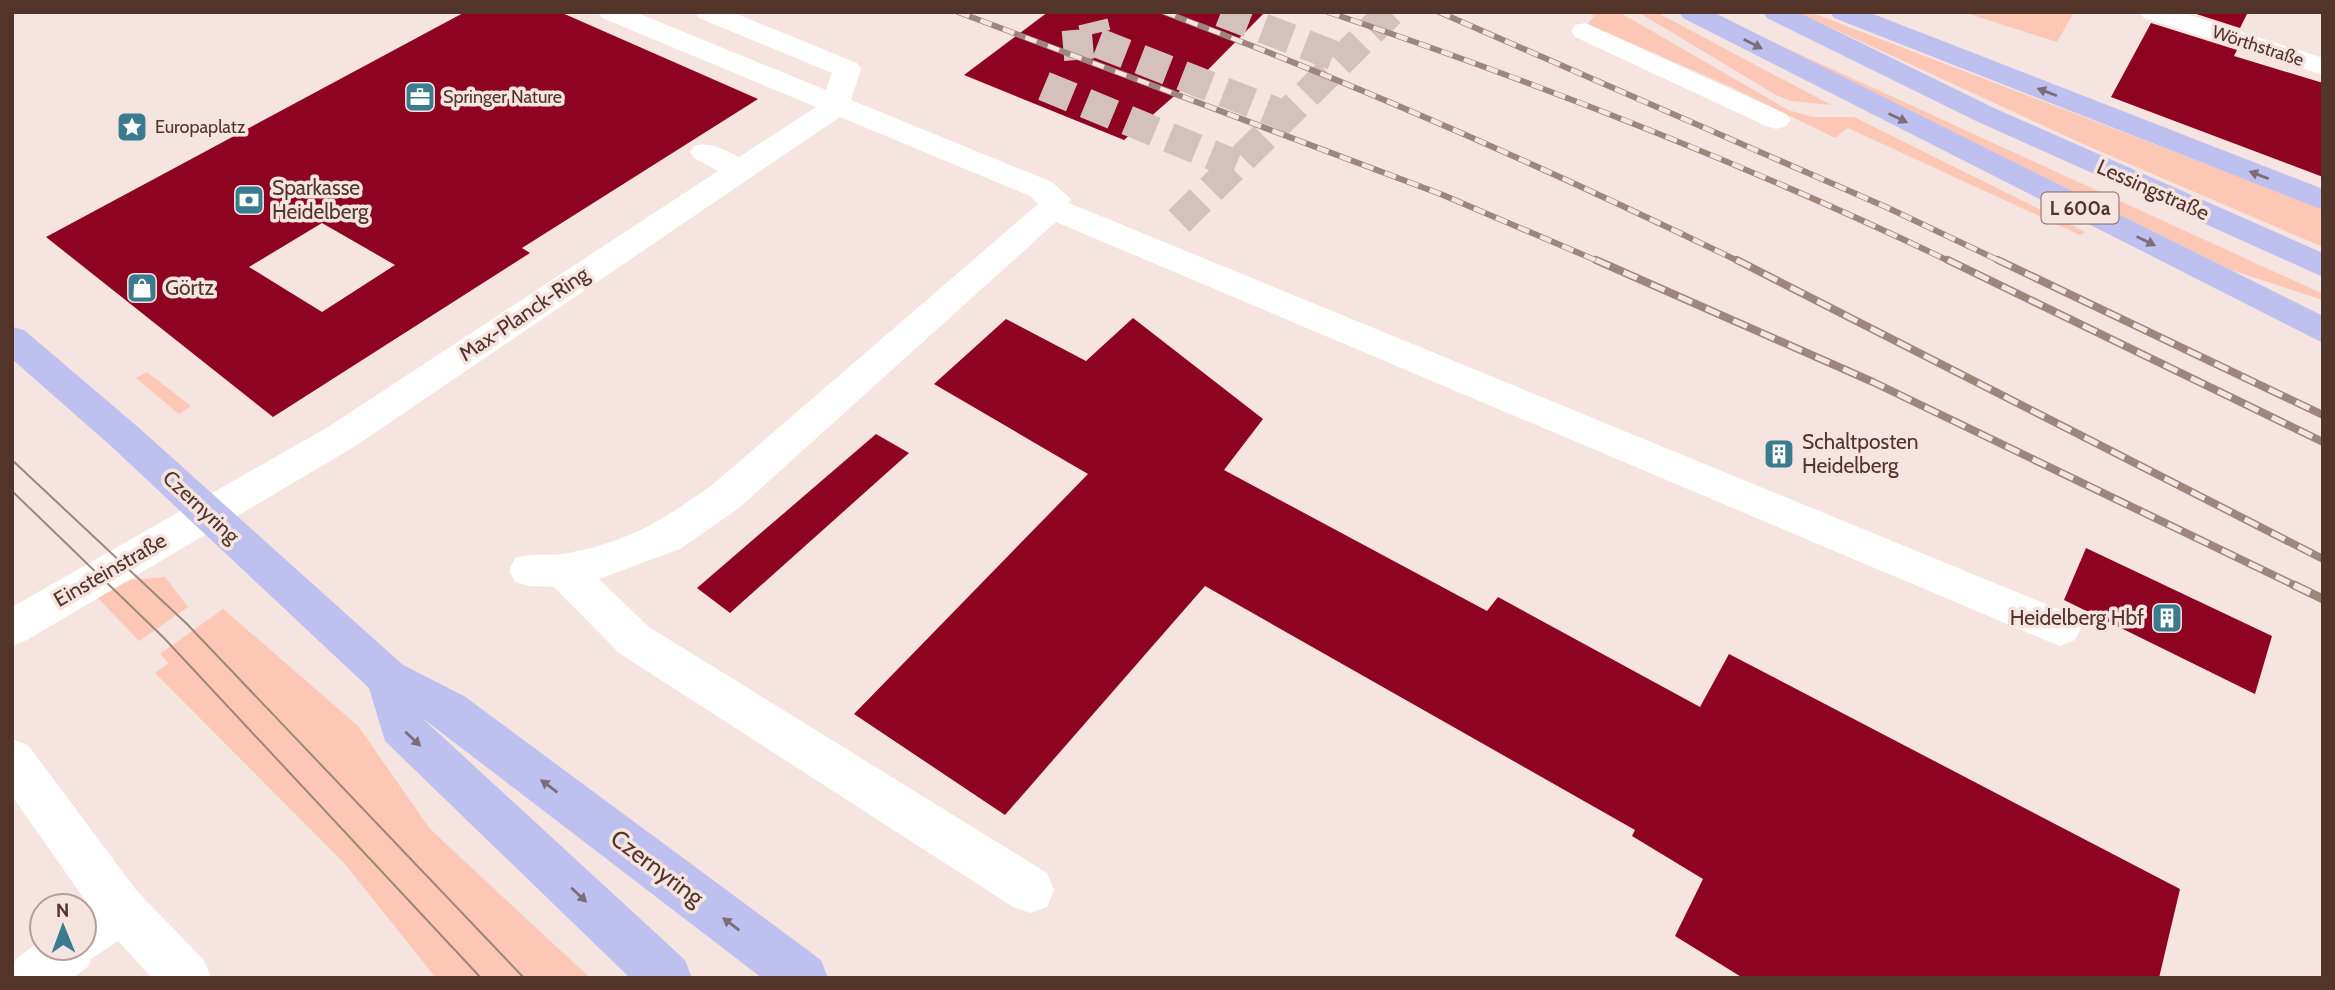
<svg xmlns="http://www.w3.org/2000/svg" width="2335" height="990" viewBox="0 0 2335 990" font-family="Cabin,sans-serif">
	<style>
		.green { fill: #fcc7b4 }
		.building { fill: #8e0320; fill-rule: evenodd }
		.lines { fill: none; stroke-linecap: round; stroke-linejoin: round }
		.minor-tunnel { stroke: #d5c1bb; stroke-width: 30; stroke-dasharray: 30 15; stroke-linecap: butt }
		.minor { fill: #fff; fill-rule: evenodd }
		.major { fill: #bec0f0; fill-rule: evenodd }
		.tram { stroke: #9e867d; stroke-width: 2 }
		.rail-far2-casing { stroke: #9e867d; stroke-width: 6 }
		.rail-far1-casing { stroke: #9e867d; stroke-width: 8 }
		.rail-casing { stroke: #9e867d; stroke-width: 9 }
		.rail-far2 { stroke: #f5e4df; stroke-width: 4.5; stroke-dasharray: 12; stroke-linecap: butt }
		.rail-far1 { stroke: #f5e4df; stroke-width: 5; stroke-dasharray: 15; stroke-linecap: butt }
		.rail { stroke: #f5e4df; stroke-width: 6; stroke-dasharray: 18; stroke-linecap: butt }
		.oneway { fill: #7e6c79 }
		.labels { text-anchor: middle; stroke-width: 7; stroke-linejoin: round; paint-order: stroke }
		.far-street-label { font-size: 18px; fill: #533429; stroke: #f5e4df }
		.far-poi-label { font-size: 18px; fill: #533429; stroke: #f5e4df; text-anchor: start }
		.shield { fill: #f5e4df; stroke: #846960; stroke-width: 2 }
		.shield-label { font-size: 19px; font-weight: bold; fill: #533429 }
		.poi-label { font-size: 21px; fill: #533429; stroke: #f5e4df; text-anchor: start }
		.street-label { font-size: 21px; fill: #533429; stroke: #f5e4df }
		.near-street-label { font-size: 24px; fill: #533429; stroke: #f5e4df }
	</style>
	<rect width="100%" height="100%" fill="#f5e4df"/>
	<g class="green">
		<polygon points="1589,12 1619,12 1788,110 1813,117 1854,117 2085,232 2080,235 1848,128 1835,138 1731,87 1588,24 1594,16"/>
		<polygon points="1638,12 1656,12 1831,105 1791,101 1776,95"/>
		<polygon points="1797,12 1810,12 2323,209 2323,247 2092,148"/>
		<polygon points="1963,12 2074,12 2057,42"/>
		<polygon points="1751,32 2323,294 2323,300 2231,270"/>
		<polygon points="147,372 191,406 179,414 136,378"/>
		<polygon points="165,577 188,607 139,641 94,594 132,580"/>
		<polygon points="223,609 358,726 430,829 590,978 436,978 345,864 155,673 169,663 160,654"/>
	</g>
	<g class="building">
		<path d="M465,12H560L758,99L522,248L530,253L273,417L46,237ZM322,223L395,265L322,312L249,267Z"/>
		<polygon points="1048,12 1265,12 1186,92 1181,90 1124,140 964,75"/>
		<polygon points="2190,12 2248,12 2240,28"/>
		<polygon points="2151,23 2237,50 2234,56 2323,83 2323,177 2111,97"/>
		<polygon points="1133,318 1263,419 1224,470 1487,611 1498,597 1700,707 1729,654 2180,889 2159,978 1743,978 1675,936 1703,879 1632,836 1635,830 1205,586 1005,815 854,714 1088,474 934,384 1006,319 1086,361"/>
		<polygon points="876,434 909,453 730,613 697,588"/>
		<polygon points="2086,548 2272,636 2255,694 2064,600"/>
	</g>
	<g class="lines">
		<g class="minor-tunnel">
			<polyline points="1221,12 1343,59"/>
			<polyline points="1098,43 1286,116"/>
			<polyline points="1063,46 1098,43 1093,22"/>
			<polyline points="1044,86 1236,165"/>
			<polyline points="1179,221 1390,12"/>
		</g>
		<g class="minor">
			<path d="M598,12H635L826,90L832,73L699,18L695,12H732L857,63L861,69L851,100L1052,182L1071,199L1069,203L2075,616L2081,628L2075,640L2060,646L2045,640L1056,222L739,508L680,549L599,579L649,627L1047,873L1054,890L1047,907L1030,913L1013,907L619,653L554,587L529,586L515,582L509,570L515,558C533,552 550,557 569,553C632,540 659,522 711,486L1038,204L1030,196L840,117L354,447L27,640L12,646V607L328,427L718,171L694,158L690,152L694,146C712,141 724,150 739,157L816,107L602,18Z"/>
			<polygon points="2140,12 2181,12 2323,58 2323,75 2144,18"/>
			<polygon points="1585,23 1786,114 1791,120 1786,126 1776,129 1766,126 1575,37 1571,31 1575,25"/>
			<polygon points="12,739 28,745 137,891 204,960 211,978 152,978 118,941 91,959 89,966 73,978 12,978 15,960 42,939 42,948 84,948 84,906 87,903 12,796"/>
		</g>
		<g class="major">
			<polygon points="1679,12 1713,12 2323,316 2323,343 1683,18"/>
			<polygon points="1763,12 1798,12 1994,108 2323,253 2323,277 1974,120 1767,18"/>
			<polygon points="1830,12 1868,12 2323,189 2323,210 1834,18"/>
			<polygon points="12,327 24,330 138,427 403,665 464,696 821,960 828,978 762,978 421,717 685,960 692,978 630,978 385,741 369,688 112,447 12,359"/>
		</g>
		<g class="tram">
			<polyline points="12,460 187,624 524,978"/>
			<polyline points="12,491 164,638 481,978"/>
		</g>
		<g class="rail-far2-casing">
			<g id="rail-far2">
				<polyline points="958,12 1443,195 1600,262"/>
				<path d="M1164,12C1361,86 1551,170 1740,262"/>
				<path d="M1328,12C1541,84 1749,165 1951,262"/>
				<polyline points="1439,12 1886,207 2002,262"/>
			</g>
		</g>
		<g class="rail-far1-casing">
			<g id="rail-far1">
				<polyline points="1596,260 1873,382 2298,587"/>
				<polyline points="1737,260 2323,559"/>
				<polyline points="1948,260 2323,442"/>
				<polyline points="1998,260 2323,415"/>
			</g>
		</g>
		<g class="rail-casing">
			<polyline id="rail" points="2294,585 2323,599"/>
		</g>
		<use href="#rail-far2" class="rail-far2"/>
		<use href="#rail-far1" class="rail-far1"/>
		<use href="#rail" class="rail"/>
	</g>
	<defs><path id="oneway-solid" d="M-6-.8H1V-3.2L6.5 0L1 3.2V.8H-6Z" transform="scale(1.75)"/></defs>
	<g class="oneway">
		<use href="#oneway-solid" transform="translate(1753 44) rotate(27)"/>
		<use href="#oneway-solid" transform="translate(2047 92) rotate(-159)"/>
		<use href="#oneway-solid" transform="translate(1898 118) rotate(26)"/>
		<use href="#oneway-solid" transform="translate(2259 175) rotate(-159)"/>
		<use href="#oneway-solid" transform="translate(2146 241) rotate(26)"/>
		<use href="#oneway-solid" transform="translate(413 739) rotate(43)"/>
		<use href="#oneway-solid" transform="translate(549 786) rotate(-143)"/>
		<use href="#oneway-solid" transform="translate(579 895) rotate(43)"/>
		<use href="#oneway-solid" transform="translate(731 924) rotate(-143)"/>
	</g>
	<defs>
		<g id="office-square" transform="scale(1.575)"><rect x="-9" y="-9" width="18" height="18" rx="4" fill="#3b7b8f" stroke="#f5e4df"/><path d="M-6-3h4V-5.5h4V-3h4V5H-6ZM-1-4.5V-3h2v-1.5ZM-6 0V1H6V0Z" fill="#fff"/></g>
		<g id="sight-square" transform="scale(1.575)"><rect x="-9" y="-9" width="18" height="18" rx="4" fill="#3b7b8f" stroke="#f5e4df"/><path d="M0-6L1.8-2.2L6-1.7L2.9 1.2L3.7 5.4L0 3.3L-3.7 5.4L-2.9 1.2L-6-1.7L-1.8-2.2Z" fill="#fff"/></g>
		<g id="bank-square" transform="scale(1.575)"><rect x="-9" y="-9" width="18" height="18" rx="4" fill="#3b7b8f" stroke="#f5e4df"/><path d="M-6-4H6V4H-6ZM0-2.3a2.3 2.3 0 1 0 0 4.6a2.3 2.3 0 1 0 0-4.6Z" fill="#fff"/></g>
		<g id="shop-square" transform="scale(1.575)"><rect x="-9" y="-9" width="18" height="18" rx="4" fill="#3b7b8f" stroke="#f5e4df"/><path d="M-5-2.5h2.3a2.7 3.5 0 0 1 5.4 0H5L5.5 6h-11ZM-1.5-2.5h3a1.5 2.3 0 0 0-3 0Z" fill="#fff"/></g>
		<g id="building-square" transform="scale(1.575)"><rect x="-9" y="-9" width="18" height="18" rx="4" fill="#3b7b8f" stroke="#f5e4df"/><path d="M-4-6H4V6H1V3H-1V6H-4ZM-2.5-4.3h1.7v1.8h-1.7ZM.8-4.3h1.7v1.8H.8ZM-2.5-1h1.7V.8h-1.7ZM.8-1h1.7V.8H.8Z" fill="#fff"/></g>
	</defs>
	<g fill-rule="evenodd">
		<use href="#office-square" x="420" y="97"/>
		<use href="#sight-square" x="132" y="127"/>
		<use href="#bank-square" x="249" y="200"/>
		<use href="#shop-square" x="142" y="288"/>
		<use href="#building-square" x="1779" y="454"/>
		<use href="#building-square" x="2167" y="618"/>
	</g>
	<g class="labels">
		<g class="far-street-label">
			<text transform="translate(2258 46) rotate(18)" y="6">Wörthstraße</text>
		</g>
		<g class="far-poi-label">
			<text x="443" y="103">Springer Nature</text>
			<text x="155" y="133">Europaplatz</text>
		</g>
		<rect class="shield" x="2041.5" y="192.5" width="77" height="31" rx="5"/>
		<g class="shield-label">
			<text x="2080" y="215">L 600a</text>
		</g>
		<g class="poi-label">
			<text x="272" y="195">Sparkasse<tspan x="272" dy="24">Heidelberg</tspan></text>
			<text x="165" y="295">Görtz</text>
			<text x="1802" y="449">Schaltposten<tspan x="1802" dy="24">Heidelberg</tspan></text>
			<text x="2144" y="625" text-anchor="end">Heidelberg Hbf</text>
		</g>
		<g class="street-label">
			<text transform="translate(2153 190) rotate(24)" y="7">Lessingstraße</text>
			<text transform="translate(524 314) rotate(-34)" y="7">Max-Planck-Ring</text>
			<text transform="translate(201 507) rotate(43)" y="7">Czernyring</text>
			<text transform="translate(110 570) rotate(-30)" y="7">Einsteinstraße</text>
		</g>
		<g class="near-street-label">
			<text transform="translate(657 868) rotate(37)" y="8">Czernyring</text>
		</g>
	</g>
	<rect width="2335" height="990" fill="none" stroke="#533429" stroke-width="28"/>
	<g transform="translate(63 927) rotate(359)"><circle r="33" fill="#f5e4df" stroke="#b49e96" stroke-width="2"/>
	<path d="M0-5L12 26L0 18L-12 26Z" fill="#3b7b8f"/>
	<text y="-10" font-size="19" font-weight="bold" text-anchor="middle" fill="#533429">N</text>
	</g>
</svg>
